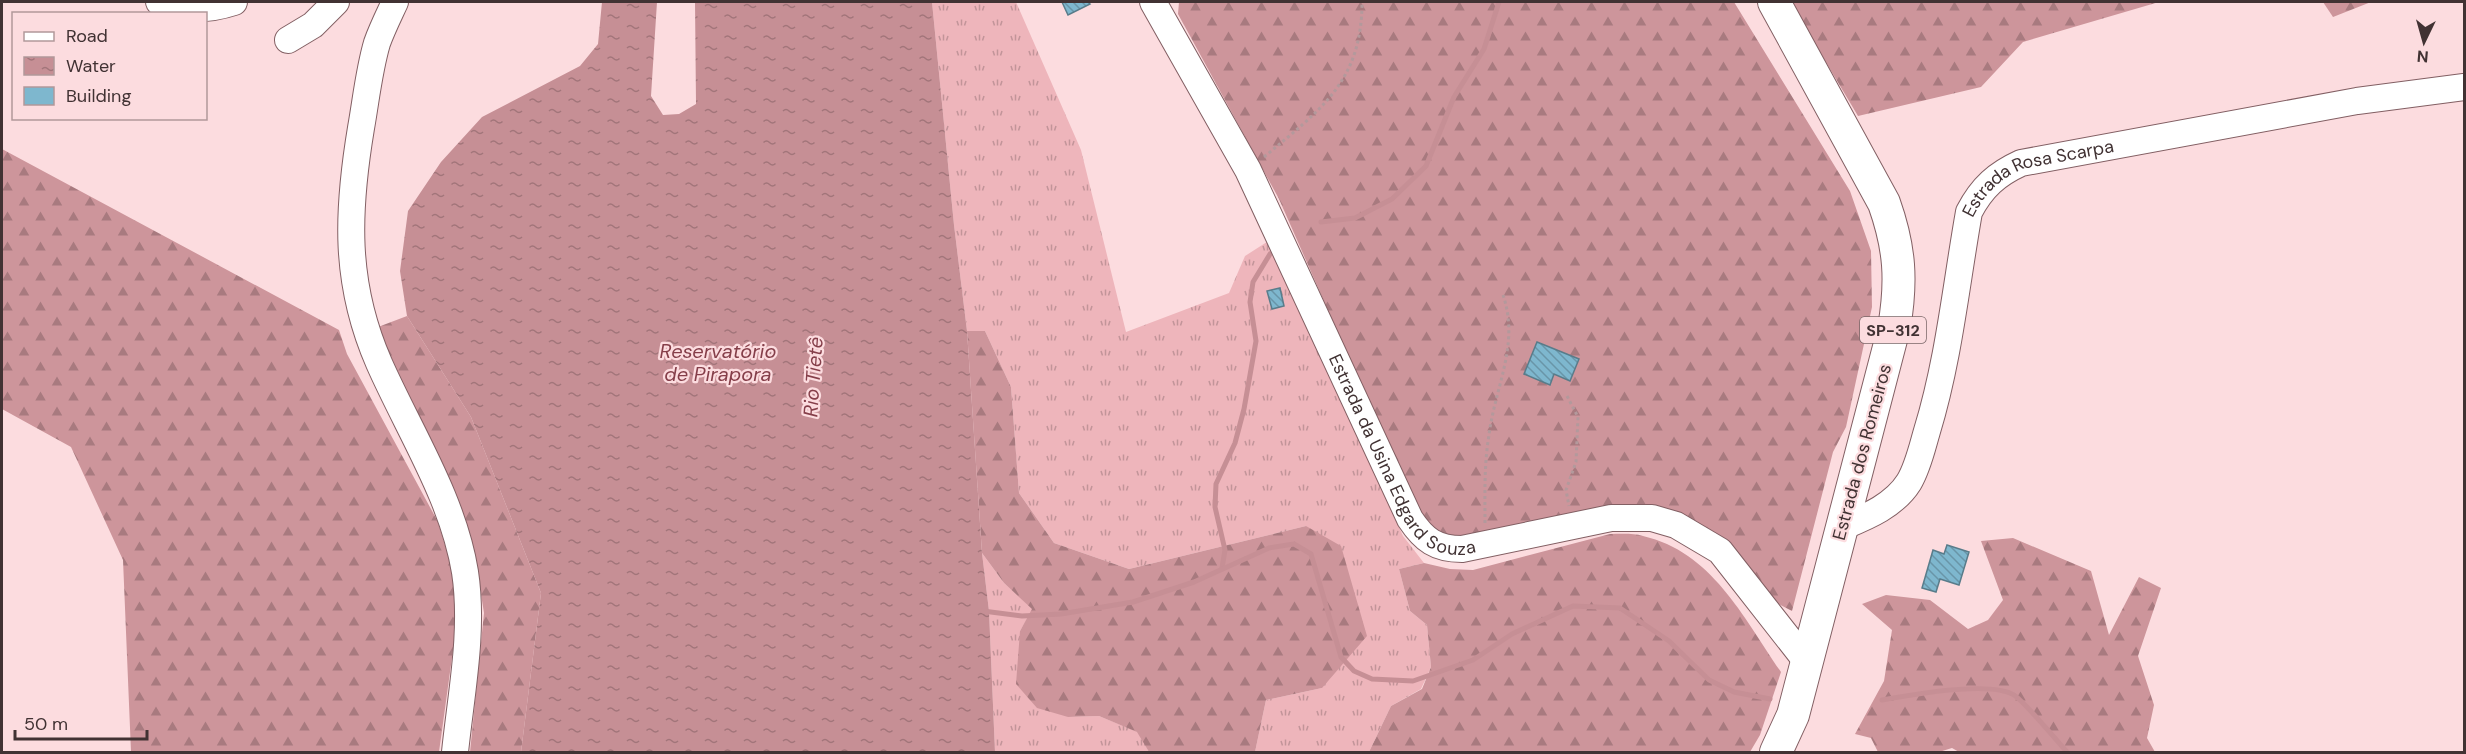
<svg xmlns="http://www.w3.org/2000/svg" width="2466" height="754" viewBox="0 0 2466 754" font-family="'DM Sans',sans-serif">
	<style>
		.grass { fill: url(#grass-tufts) }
		.forest { fill: url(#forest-firs) }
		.water { fill: url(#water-ripples) }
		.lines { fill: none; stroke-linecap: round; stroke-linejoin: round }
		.stream { stroke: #c68f95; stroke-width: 5 }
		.building { fill: url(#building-back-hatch); stroke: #597c8a; stroke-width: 1.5 }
		.minor-casing { stroke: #825f63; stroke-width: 28 }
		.major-casing { stroke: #825f63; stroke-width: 34 }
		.path { stroke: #b3999c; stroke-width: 3; stroke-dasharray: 3 3; stroke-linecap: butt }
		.minor { stroke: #fff; stroke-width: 26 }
		.major { stroke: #fff; stroke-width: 32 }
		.labels { text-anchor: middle; stroke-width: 4.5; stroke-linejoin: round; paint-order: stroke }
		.shield { fill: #fcdcdf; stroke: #796567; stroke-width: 1.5 }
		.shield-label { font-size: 16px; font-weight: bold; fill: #413233 }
		.street-label { font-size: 18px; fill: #413233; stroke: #fcdcdf }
		.water-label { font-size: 20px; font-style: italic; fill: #853e49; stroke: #fcdcdf }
	</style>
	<defs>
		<pattern id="grass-tufts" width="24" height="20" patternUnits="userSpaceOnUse" patternTransform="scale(1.5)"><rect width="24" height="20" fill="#eeb5bb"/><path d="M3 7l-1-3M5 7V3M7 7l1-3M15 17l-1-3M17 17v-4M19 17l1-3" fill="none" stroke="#c29499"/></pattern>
		<pattern id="forest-firs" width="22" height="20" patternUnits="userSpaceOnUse" patternTransform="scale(1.5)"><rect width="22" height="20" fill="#cd959b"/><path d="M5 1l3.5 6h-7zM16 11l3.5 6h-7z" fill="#a87a7f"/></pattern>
		<pattern id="water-ripples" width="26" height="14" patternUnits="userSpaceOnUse" patternTransform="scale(1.5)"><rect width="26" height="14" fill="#c68f95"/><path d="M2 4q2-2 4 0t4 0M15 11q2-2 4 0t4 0" fill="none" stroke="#a2757a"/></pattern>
		<pattern id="building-back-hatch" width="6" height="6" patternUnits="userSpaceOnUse" patternTransform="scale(1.5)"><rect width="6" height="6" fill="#7eb7ce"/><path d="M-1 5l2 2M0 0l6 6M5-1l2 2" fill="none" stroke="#6995a8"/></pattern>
	</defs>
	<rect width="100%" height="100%" fill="#fcdcdf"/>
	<g class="grass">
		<polygon points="932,2 1016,2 1081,150 1126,332 1229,293 1245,256 1270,240 1403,536 1424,563 1399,569 1410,611 1427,625 1431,667 1421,689 1391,706 1369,752 1255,752 1266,700 1322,688 1306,526 1129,569 1054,543 1019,493 1011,387 985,331 967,331 954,225"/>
		<polygon points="982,553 1004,583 1033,609 1020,631 1068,717 1099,716 1138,732 1149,752 995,752 989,611"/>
	</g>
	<g class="forest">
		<polygon points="1179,2 1734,2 1850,191 1871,251 1872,307 1846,427 1833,452 1792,611 1769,599 1651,506 1626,504 1464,540 1436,533 1422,524 1279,199 1178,14"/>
		<polygon points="1793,2 2159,2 2023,42 1981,87 1858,116 1796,12"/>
		<polygon points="2323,2 2371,2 2333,17"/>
		<polygon points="2,149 339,330 347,354 438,522 452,568 457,621 439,752 131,752 123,560 71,447 2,409"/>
		<polygon points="407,316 471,417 541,593 521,752 470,752 484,613 475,556 463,517 395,370 378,327"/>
		<polygon points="967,331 985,331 1011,387 1019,493 1054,543 1129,569 1306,526 1341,546 1367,636 1322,688 1266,700 1255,752 1149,752 1137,732 1099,716 1068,717 1037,708 1016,684 1020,631 1032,609 1004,583 982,553"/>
		<path d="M1610,534C1621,534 1633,533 1643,536C1712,552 1743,617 1781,672L1760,735L1750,752H1369L1391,706L1422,689L1431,667L1427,625L1410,611L1399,569L1424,563L1450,569L1473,570Z"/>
		<polygon points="2013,538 2091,571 2109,635 2139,577 2161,588 2138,656 2154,705 2147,738 2155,752 1959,752 1952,748 1939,752 1878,752 1871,738 1855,734 1884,681 1892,630 1862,604 1886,595 1930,600 1968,629 1988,620 2003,600 1981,541"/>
	</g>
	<polygon class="water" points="602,2 657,2 651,96 663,115 679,114 696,104 695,2 932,2 954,225 967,331 982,553 989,611 995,752 521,752 541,593 471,417 407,316 400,271 408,211 441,162 482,117 580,66 598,44"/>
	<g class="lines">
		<g class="stream">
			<polyline points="1321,222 1355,218 1392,199 1426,166 1454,97 1484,49 1499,2"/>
			<polyline points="1222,568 1225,550 1215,507 1216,484 1235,443 1244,409 1256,341 1250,302 1253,282 1270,254"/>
			<polyline points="983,611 1022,616 1061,614 1133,602 1194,582 1269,548 1294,544 1311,554 1341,657 1354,671 1372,679 1413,681 1473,660 1512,634 1573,606 1620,608 1669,641 1709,680 1734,692 1770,699"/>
			<path d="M1882,700C1909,695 1990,680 2014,695C2027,704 2055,739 2067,752"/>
		</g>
	</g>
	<g class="building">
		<polygon points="1062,2 1088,2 1090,4 1068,15"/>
		<polygon points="1280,288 1284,306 1272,309 1267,291"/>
		<polygon points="1537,342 1579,359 1570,381 1554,374 1550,385 1524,374"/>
		<polygon points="1947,545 1969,552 1959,585 1940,579 1936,592 1922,588 1933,550 1944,554"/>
	</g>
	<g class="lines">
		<g class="minor-casing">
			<g id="minor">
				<path d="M159,2C187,10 206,11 234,2"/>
				<path d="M395,2C389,15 382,29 377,43C369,70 366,100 361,128C347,212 344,283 379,363C409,431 453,498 465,572C474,631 461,694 455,752"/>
				<path id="s1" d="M1153,2L1248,170L1410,519C1424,540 1436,549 1462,549L1611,518H1652L1676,525L1720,551L1807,662"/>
				<polyline points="288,40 313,25 336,2"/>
				<path id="s2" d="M1842,527C1866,517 1894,506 1909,482C1918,467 1922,448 1927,431C1949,359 1956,285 1969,212C1982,187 1997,174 2021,163L2357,101L2464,87"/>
			</g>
		</g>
		<g class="major-casing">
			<path id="major" d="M1774,2L1884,203C1900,248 1902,281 1894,328L1793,715L1776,752"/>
		</g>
		<g class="path">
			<path d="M1264,157C1320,110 1362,82 1362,2"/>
			<polyline points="1567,396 1578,417 1576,462 1566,490 1569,506"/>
			<path d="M1485,523C1485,494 1484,464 1489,435C1495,387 1520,344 1503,295"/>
		</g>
		<use href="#minor" class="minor"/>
		<use href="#major" class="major"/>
	</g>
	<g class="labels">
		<rect class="shield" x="1860" y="317" width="66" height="26" rx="4.5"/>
		<g class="shield-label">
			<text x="1893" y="336">SP-312</text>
		</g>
		<g class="street-label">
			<text dy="6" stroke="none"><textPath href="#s2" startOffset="441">Estrada Rosa Scarpa</textPath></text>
			<text dy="6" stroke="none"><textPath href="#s1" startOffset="526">Estrada da Usina Edgard Souza</textPath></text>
			<text transform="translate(1862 452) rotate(-75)" y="6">Estrada dos Romeiros</text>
		</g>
		<g class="water-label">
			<text x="718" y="358">Reservatório<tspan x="718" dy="23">de Pirapora</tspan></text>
			<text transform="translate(813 377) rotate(-86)" y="7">Rio Tietê</text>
		</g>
	</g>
	<rect width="2466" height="754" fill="none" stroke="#413233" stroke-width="6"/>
	<rect x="12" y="12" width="195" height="108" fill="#fcdcdf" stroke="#b1989a" stroke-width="1.5"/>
	<rect x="24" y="32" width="30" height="9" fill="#ffffff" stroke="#b1989a" stroke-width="1.5"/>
	<text x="66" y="42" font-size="18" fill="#413233">Road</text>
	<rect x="24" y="57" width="30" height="18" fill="url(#water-ripples)" stroke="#b1989a" stroke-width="1.5"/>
	<text x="66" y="72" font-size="18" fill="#413233">Water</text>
	<rect x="24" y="87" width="30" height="18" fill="#7eb7ce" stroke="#b1989a" stroke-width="1.5"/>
	<text x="66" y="102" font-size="18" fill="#413233">Building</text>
	<g transform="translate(2424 42) rotate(185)" stroke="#fcdcdf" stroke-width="4.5" paint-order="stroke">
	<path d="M0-4.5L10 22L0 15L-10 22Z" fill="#413233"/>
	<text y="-9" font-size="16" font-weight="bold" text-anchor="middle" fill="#413233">N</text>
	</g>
	<path d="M15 730v9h132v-9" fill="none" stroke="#413233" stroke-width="3"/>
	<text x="24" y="730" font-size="18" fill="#413233" stroke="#fcdcdf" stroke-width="4.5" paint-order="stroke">50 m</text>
</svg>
